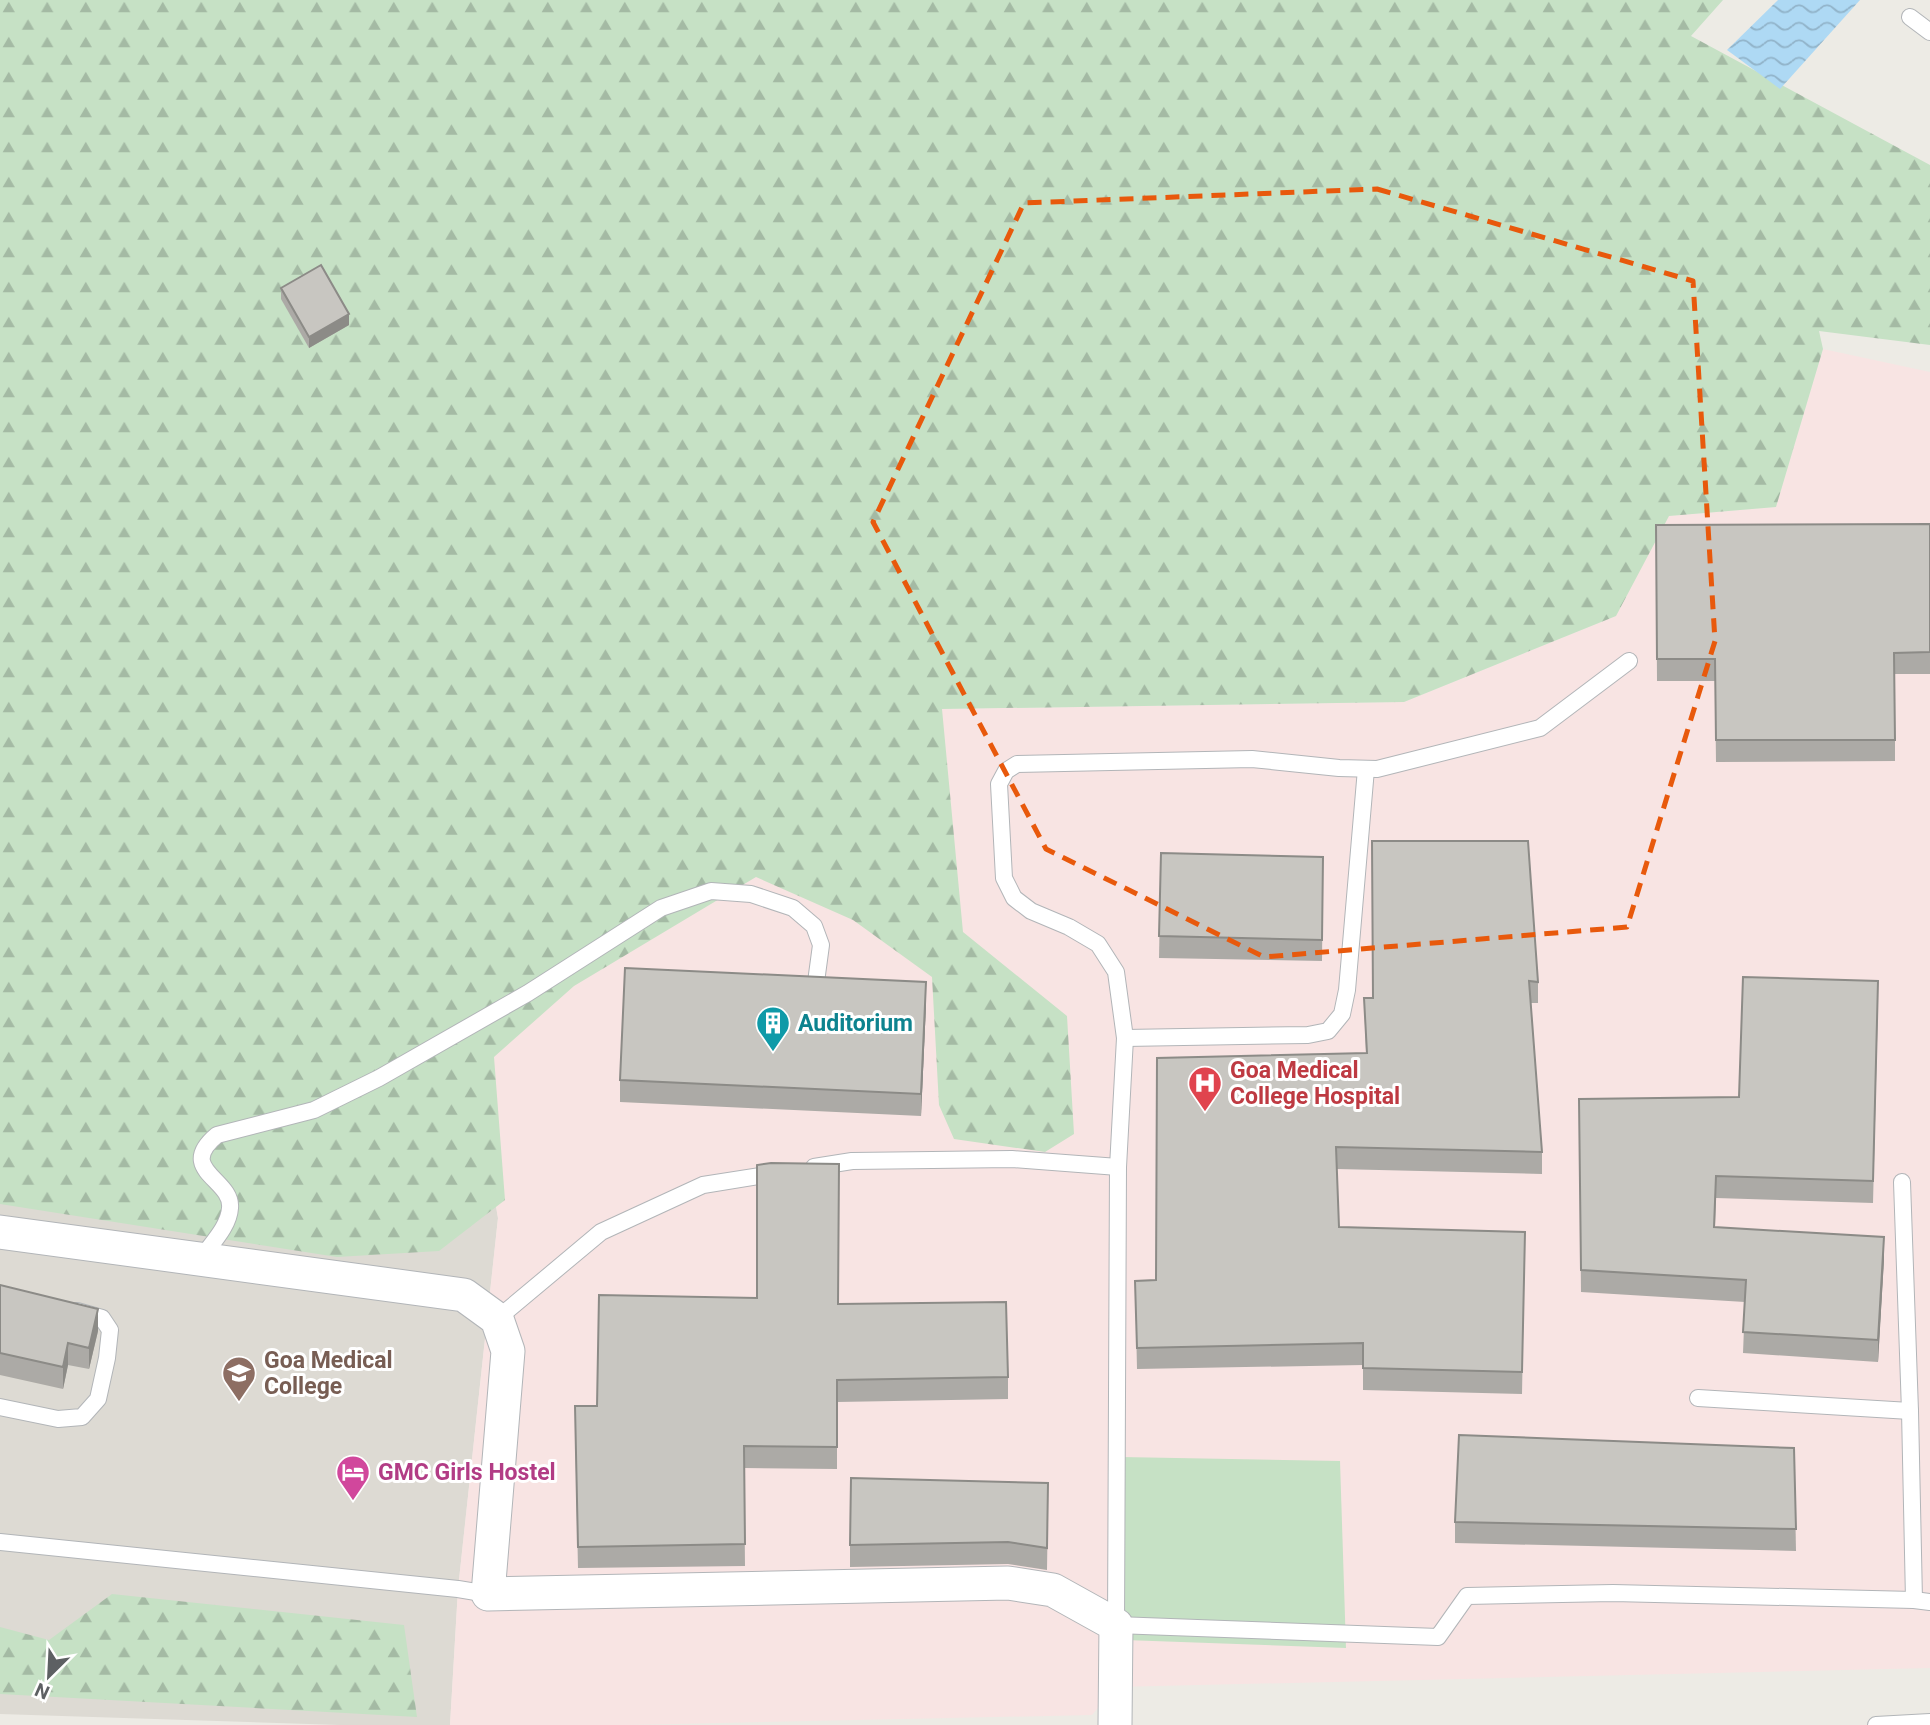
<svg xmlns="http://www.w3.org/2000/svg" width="1930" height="1725" viewBox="0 0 1930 1725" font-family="Roboto,sans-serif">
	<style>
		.education { fill: #dddad3 }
		.medical { fill: #f8e4e3 }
		.green { fill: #c6e1c5 }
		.forest { fill: url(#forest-firs) }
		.water { fill: url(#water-waves) }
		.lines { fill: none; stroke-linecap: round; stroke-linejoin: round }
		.service-casing { stroke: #b2b5b8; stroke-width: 18 }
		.minor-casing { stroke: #b2b5b8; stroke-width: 35 }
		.service { stroke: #fff; stroke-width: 16 }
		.minor { stroke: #fff; stroke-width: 33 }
		.wall { fill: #acaaa6 }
		.shaded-wall { fill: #8c8b87 }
		.building { fill: #c8c6c1; stroke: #8c8b87; stroke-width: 2 }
		.marked { fill: none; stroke: #e8590c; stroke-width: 5; stroke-dasharray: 14 9; stroke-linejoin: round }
		.labels { text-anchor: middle; stroke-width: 6; stroke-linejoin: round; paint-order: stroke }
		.culture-label { font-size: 23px; font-weight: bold; fill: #0d838f; stroke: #fff; text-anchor: start }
		.health-label { font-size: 23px; font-weight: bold; fill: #be3a42; stroke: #fff; text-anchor: start }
		.education-label { font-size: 23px; font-weight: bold; fill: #785e54; stroke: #fff; text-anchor: start }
		.hotel-label { font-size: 23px; font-weight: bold; fill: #b23c85; stroke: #fff; text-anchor: start }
	</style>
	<defs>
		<pattern id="forest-firs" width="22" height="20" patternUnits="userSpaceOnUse" patternTransform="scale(1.75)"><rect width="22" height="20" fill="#c6e1c5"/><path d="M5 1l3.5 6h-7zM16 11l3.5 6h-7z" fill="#a4baa4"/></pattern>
		<pattern id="water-waves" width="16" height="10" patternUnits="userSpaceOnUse" patternTransform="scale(1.75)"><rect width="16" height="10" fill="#aed9f4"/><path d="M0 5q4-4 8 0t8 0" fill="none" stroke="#91b3c9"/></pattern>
	</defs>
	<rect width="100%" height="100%" fill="#edebe5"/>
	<polygon class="education" points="0,944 462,1008 498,1218 458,1589 450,1725 340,1725 0,1714"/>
	<polygon class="medical" points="1823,349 1930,372 1930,1668 1115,1687 1092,1715 628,1725 450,1725 458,1589 498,1218 462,1008 942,709 1404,702 1616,616 1668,516 1776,507"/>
	<polygon class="green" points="1121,1457 1340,1461 1346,1648 1125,1640"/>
	<g class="forest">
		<polygon points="0,0 1723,0 1691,36 1930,165 1930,345 1819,331 1823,349 1776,507 1669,516 1616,616 1404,702 942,709 963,932 1067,1016 1074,1134 1045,1152 954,1139 939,1105 932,977 853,920 756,877 574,986 494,1057 505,1200 439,1251 337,1257 0,1204"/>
		<polygon points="112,1594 404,1625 417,1717 0,1694 0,1627 49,1640"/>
	</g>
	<polygon class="water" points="1778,0 1860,0 1780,89 1727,50"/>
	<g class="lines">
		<g class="service-casing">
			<g id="service">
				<polyline points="1910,17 1930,32"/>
				<polyline points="1629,661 1540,728 1377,769 1339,768 1252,759 1017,764 1006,771 999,784 1004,878 1014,898 1031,911 1069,927 1098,944 1116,972 1125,1038 1118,1167 1116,1625 1438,1637 1467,1596 1613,1593 1914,1600 1930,1602"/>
				<polyline points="1125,1038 1308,1035 1328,1031 1342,1014 1347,990 1366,769"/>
				<polyline points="814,1167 852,1161 1012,1159 1118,1167"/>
				<polyline points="1902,1182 1910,1411 1914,1600"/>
				<path d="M200,1260C210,1245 229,1227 230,1208C233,1179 175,1170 217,1135L314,1110L379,1078L528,993L661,908L711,891L751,894L793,908L814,926L821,945L816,982"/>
				<polyline points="497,1319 601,1232 703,1185 778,1173"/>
				<polyline points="1698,1398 1910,1411"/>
				<polyline points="0,1407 58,1419 82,1417 98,1399 107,1358 110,1330 102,1318 77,1311"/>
				<polyline points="0,1542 458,1589 488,1594"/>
				<polyline points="1876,1725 1930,1722"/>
			</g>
		</g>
		<g class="minor-casing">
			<polyline id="minor" points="0,1232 464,1295 497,1319 508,1351 488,1594 1008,1583 1053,1590 1116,1625 1115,1725"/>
		</g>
		<use href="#service" class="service"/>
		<use href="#minor" class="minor"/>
	</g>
	<g class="wall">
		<polygon points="281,288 349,325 309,348 281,299"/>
		<polygon points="1930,524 1930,674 1895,674 1895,761 1716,762 1715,681 1657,681 1656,525"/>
		<polygon points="1372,841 1538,982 1538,1003 1531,1003 1542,1152 1542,1174 1337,1169 1339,1227 1525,1232 1522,1394 1363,1390 1363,1365 1137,1369 1135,1281 1156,1280 1366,1053 1364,998 1373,998"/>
		<polygon points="1161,853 1323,857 1322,961 1159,958"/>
		<polygon points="1878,1003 1873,1203 1716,1198 1715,1227 1884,1259 1878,1362 1743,1353 1745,1302 1581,1292 1579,1099 1739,1097"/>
		<polygon points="926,1004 921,1116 620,1102 620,1080"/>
		<polygon points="0,1285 98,1331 89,1369 68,1365 63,1389 0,1375"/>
		<polygon points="757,1298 838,1304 1008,1377 1008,1399 837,1402 837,1469 744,1468 745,1566 578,1568 575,1428 597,1406"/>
		<polygon points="1794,1448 1796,1551 1455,1543 1455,1522"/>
		<polygon points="1048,1505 1047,1570 1008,1564 850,1567 850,1545"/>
	</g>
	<g class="shaded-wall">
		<polygon points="349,314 349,325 309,348 309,337"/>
		<polygon points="926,982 926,1004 921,1116 921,1094"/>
		<polygon points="1884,1237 1884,1259 1878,1362 1878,1340"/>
		<polygon points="98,1309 98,1331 89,1369 89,1348"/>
		<polygon points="68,1343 68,1365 63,1389 63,1367"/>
	</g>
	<g class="building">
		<polygon points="321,265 349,314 309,337 281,288"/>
		<polygon points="1930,524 1930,652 1894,653 1895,740 1716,740 1715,659 1657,659 1656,525"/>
		<polygon points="1372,841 1528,841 1538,982 1529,981 1542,1152 1336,1147 1339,1227 1525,1232 1522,1372 1363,1368 1363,1343 1137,1348 1135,1281 1156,1280 1157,1058 1367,1053 1364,998 1373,998"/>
		<polygon points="1161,853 1323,857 1322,940 1159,936"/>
		<polygon points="625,968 926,982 921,1094 620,1080"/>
		<polygon points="1743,977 1878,981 1873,1181 1716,1176 1714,1227 1884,1237 1878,1340 1743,1332 1746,1280 1581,1270 1579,1099 1739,1097"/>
		<polygon points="771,1163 839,1164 838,1304 1006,1302 1008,1377 837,1380 837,1447 744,1446 745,1544 578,1547 575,1406 597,1406 599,1295 757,1298 757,1165"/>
		<polygon points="0,1285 98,1309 89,1348 68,1343 63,1367 0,1353"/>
		<polygon points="1459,1435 1794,1448 1796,1529 1455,1522"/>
		<polygon points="851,1478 1048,1483 1047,1548 1008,1542 850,1545"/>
	</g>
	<path class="marked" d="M1377,189L1693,281L1715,641L1627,927L1264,957L1046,849L873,522L1024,203Z"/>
	<defs>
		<g id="building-pin" transform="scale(1.75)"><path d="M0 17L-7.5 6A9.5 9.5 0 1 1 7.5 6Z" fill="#0f9aa8" stroke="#fff"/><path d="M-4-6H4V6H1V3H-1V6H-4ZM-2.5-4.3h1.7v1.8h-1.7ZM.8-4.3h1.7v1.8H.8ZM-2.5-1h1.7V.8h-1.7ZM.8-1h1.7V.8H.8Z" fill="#fff"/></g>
		<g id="hospital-pin" transform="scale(1.75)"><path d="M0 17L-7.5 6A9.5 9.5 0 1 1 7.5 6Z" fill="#e0444e" stroke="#fff"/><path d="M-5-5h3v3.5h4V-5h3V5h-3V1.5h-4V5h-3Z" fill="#fff"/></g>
		<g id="university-pin" transform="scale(1.75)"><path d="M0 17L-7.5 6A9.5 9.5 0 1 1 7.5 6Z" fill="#8d6e63" stroke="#fff"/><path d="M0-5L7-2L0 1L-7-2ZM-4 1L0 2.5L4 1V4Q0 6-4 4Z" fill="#fff"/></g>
		<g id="hotel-pin" transform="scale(1.75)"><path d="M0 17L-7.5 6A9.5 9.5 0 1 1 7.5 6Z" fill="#d1479c" stroke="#fff"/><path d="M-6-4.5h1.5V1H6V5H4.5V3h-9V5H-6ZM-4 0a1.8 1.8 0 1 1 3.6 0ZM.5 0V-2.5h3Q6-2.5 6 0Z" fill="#fff"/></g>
	</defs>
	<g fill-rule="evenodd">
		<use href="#building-pin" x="773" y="1023"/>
		<use href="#hospital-pin" x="1205" y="1083"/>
		<use href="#university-pin" x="239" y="1373"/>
		<use href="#hotel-pin" x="353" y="1472"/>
	</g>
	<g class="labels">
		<g class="culture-label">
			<text x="798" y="1031">Auditorium</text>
		</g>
		<g class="health-label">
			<text x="1230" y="1078">Goa Medical<tspan x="1230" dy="26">College Hospital</tspan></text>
		</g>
		<g class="education-label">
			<text x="264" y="1368">Goa Medical<tspan x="264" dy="26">College</tspan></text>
		</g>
		<g class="hotel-label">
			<text x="378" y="1480">GMC Girls Hostel</text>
		</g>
	</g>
	<g transform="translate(49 1676) rotate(204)" stroke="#ffffff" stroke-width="5" paint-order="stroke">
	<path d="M0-5L12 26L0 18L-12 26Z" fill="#5d6063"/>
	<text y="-10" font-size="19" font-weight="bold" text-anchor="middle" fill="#5d6063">N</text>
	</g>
</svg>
